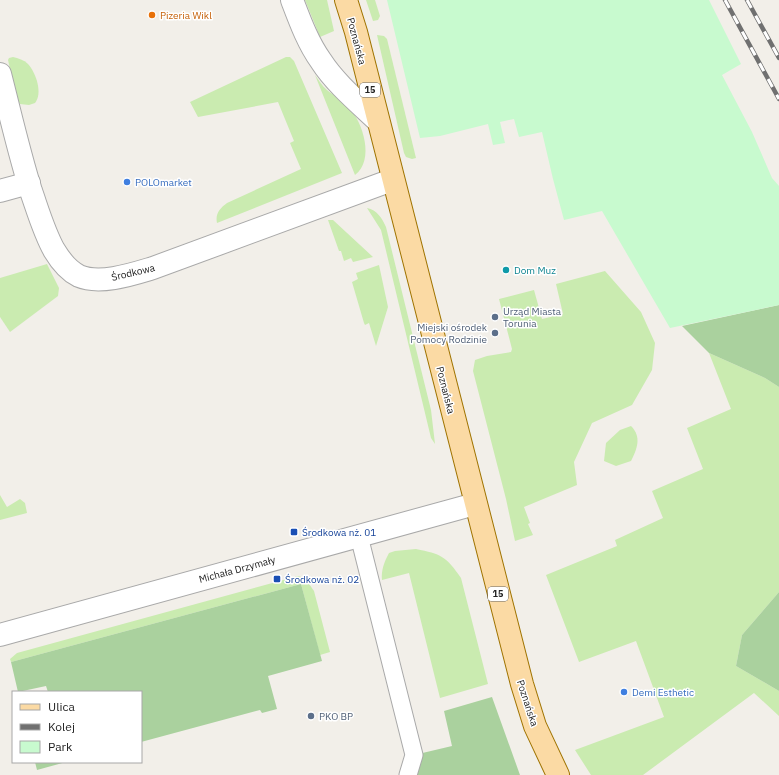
<svg xmlns="http://www.w3.org/2000/svg" width="779" height="775" viewBox="0 0 779 775" font-family="'IBM Plex Sans',sans-serif">
	<style>
		.grass { fill: #caebb0 }
		.forest { fill: #aad19e }
		.park { fill: #c8facf }
		.lines { fill: none; stroke-linecap: round; stroke-linejoin: round }
		.service-casing { stroke: #a9a9a9; stroke-width: 19 }
		.minor-casing { stroke: #a9a9a9; stroke-width: 24 }
		.primary-casing { stroke: #9f7301; stroke-width: 24 }
		.service { stroke: #fff; stroke-width: 17 }
		.minor { stroke: #fff; stroke-width: 22 }
		.primary { stroke: #fbdaa4; stroke-width: 22 }
		.rail-casing { stroke: #707070; stroke-width: 4.5 }
		.rail { stroke: #fff; stroke-width: 3; stroke-dasharray: 9; stroke-linecap: butt }
		.food-dot { fill: #e8710a; stroke: #fff; stroke-width: 1.5 }
		.shop-dot { fill: #3f7fe0; stroke: #fff; stroke-width: 1.5 }
		.culture-dot { fill: #0f9aa8; stroke: #fff; stroke-width: 1.5 }
		.service-dot { fill: #5c6f8a; stroke: #fff; stroke-width: 1.5 }
		.transit-dot { fill: #1a4fb4; stroke: #fff; stroke-width: 1.5 }
		.labels { text-anchor: middle; stroke-width: 3; stroke-linejoin: round; paint-order: stroke }
		.shield { fill: #fff; stroke: #646464; stroke-width: 1 }
		.shield-label { font-size: 9px; font-weight: bold; fill: #222 }
		.food-label { font-size: 10px; fill: #c56008; stroke: #fff; text-anchor: start }
		.street-label { font-size: 10px; fill: #222; stroke: #fff }
		.shop-label { font-size: 10px; fill: #366cbe; stroke: #fff; text-anchor: start }
		.culture-label { font-size: 10px; fill: #0d838f; stroke: #fff; text-anchor: start }
		.service-label { font-size: 10px; fill: #4e5e75; stroke: #fff; text-anchor: start }
		.transit-label { font-size: 10px; fill: #164399; stroke: #fff; text-anchor: start }
	</style>
	<rect width="100%" height="100%" fill="#f2efe9"/>
	<g class="grass">
		<polygon points="305,0 327,0 334,31 320,37"/>
		<polygon points="366,0 375,0 380,16 378,20 373,21"/>
		<polygon points="377,35 384,36 387,39 416,158 412,159 406,157 404,153"/>
		<path d="M13,57C18,58 24,60 28,64C36,73 43,93 35,103L29,105L20,104L17,99L8,60L9,58Z"/>
		<path d="M286,57H290L294,61L342,173L217,223C215,214 220,208 227,203L301,169L290,143L294,141L278,102L198,117L190,102Z"/>
		<path d="M315,75C319,80 322,86 327,90C334,96 343,99 349,107C363,123 375,160 355,175Z"/>
		<path d="M367,208C377,210 382,218 386,227L431,410L435,444L431,438L381,230Z"/>
		<polygon points="328,220 333,220 373,257 353,262 351,258 344,261 341,251 339,251"/>
		<polygon points="47,264 59,288 58,296 10,332 0,317 0,278"/>
		<polygon points="379,265 388,307 376,346 369,323 365,325 364,323 352,282 358,279 356,273"/>
		<polygon points="605,271 641,312 655,343 652,370 632,405 592,423 574,462 577,485 524,507 530,523 528,524 533,535 515,541 506,499 473,371 475,360 487,356 511,352 512,349 499,299 534,290 542,319 563,314 556,284"/>
		<polygon points="709,353 765,378 779,387 779,592 742,635 736,666 779,691 779,716 754,693 643,775 591,775 575,750 664,717 636,641 579,662 546,575 617,546 615,540 663,518 652,491 703,469 687,428 731,409"/>
		<path d="M631,426C642,437 637,449 631,461L616,466L604,461L606,443L620,430Z"/>
		<polygon points="0,495 7,507 20,499 25,503 27,513 0,520"/>
		<path d="M416,549C441,554 446,556 461,578L488,684L440,698L409,573L382,580C381,571 384,562 389,553L395,551Z"/>
		<path d="M298,576C305,577 310,585 314,591L330,652L320,655L301,584L11,662L10,659L17,653Z"/>
	</g>
	<g class="forest">
		<polygon points="779,305 779,387 765,378 709,353 682,326"/>
		<polygon points="301,584 322,661 268,676 277,709 262,713 260,710 141,742 141,692 48,692 46,686 18,692 11,662"/>
		<polygon points="779,592 779,691 736,666 742,635"/>
		<polygon points="492,697 520,775 412,775 414,755 452,746 444,711"/>
		<polygon points="35,762 66,762 37,770"/>
	</g>
	<polygon class="park" points="387,0 709,0 741,64 722,75 752,132 772,178 779,186 779,305 670,328 602,211 564,220 553,179 542,132 519,137 514,119 500,122 505,143 493,145 488,124 440,136 420,138"/>
	<g class="lines">
		<g class="service-casing">
			<polyline id="service" points="359,536 414,755 408,775"/>
		</g>
		<g class="minor-casing">
			<g id="minor">
				<path d="M292,0C300,21 308,43 321,61C335,83 359,103 378,121"/>
				<path d="M0,74C10,113 19,153 31,191C38,211 44,232 54,250C60,260 69,271 79,276C100,285 133,274 153,268L392,180"/>
				<polyline points="0,191 29,183"/>
				<polyline points="0,635 475,504"/>
			</g>
		</g>
		<g class="primary-casing">
			<polyline id="primary" points="346,0 356,32 522,684 535,726 558,775"/>
		</g>
		<use href="#service" class="service"/>
		<use href="#minor" class="minor"/>
		<use href="#primary" class="primary"/>
		<g class="rail-casing">
			<g id="rail">
				<polyline points="725,0 779,99"/>
				<polyline points="747,0 779,58"/>
			</g>
		</g>
		<use href="#rail" class="rail"/>
	</g>
	<circle class="food-dot" cx="152" cy="15" r="4"/>
	<g class="shop-dot">
		<circle cx="127" cy="182" r="4"/>
		<circle cx="624" cy="692" r="4"/>
	</g>
	<circle class="culture-dot" cx="506" cy="270" r="4"/>
	<g class="service-dot">
		<circle cx="495" cy="317" r="4"/>
		<circle cx="495" cy="333" r="4"/>
		<circle cx="311" cy="716" r="4"/>
	</g>
	<g class="transit-dot">
		<rect x="290" y="528" width="8" height="8" rx="2"/>
		<rect x="273" y="575" width="8" height="8" rx="2"/>
	</g>
	<g class="labels">
		<g class="shield">
			<rect x="360" y="83" width="20" height="14" rx="3"/>
			<rect x="488" y="587" width="20" height="14" rx="3"/>
		</g>
		<g class="shield-label">
			<text x="370" y="93">15</text>
			<text x="498" y="597">15</text>
		</g>
		<g class="food-label">
			<text x="160" y="19">Pizeria Wikl</text>
		</g>
		<g class="street-label">
			<text transform="translate(357 41) rotate(75)" y="4">Poznańska</text>
			<text transform="translate(133 272) rotate(-13)" y="4">Środkowa</text>
			<text transform="translate(446 390) rotate(76)" y="4">Poznańska</text>
			<text transform="translate(237 569) rotate(-15)" y="4">Michała Drzymały</text>
			<text transform="translate(528 703) rotate(72)" y="4">Poznańska</text>
		</g>
		<g class="shop-label">
			<text x="135" y="186">POLOmarket</text>
			<text x="632" y="696">Demi Esthetic</text>
		</g>
		<g class="culture-label">
			<text x="514" y="274">Dom Muz</text>
		</g>
		<g class="service-label">
			<text x="503" y="315">Urząd Miasta<tspan x="503" dy="12">Torunia</tspan></text>
			<text x="487" y="331" text-anchor="end">Miejski ośrodek<tspan x="487" dy="12">Pomocy Rodzinie</tspan></text>
			<text x="319" y="720">PKO BP</text>
		</g>
		<g class="transit-label">
			<text x="302" y="536">Środkowa nż. 01</text>
			<text x="285" y="583">Środkowa nż. 02</text>
		</g>
	</g>
	<rect x="12" y="691" width="130" height="72" fill="#ffffff" stroke="#a7a7a7"/>
	<rect x="20" y="704" width="20" height="6" fill="#fbdaa4" stroke="#a7a7a7"/>
	<text x="48" y="711" font-size="12" fill="#222222">Ulica</text>
	<rect x="20" y="724" width="20" height="6" fill="#707070" stroke="#a7a7a7"/>
	<text x="48" y="731" font-size="12" fill="#222222">Kolej</text>
	<rect x="20" y="741" width="20" height="12" fill="#c8facf" stroke="#a7a7a7"/>
	<text x="48" y="751" font-size="12" fill="#222222">Park</text>
</svg>
